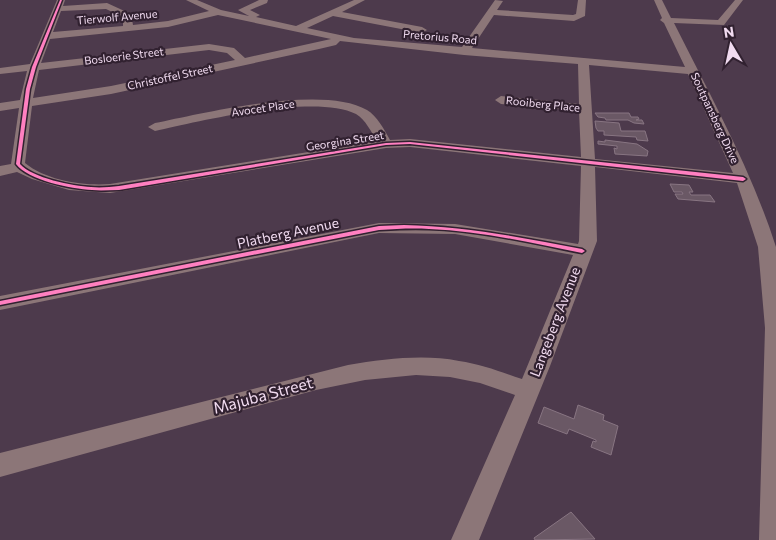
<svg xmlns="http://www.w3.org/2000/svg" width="776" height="540" viewBox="0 0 776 540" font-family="Commissioner,sans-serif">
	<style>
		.building { fill: #6a5865; stroke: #887582 }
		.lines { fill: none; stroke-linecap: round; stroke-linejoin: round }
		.minor { fill: #8c7678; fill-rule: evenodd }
		.cycleway-casing { stroke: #312130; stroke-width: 3 }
		.cycleway { fill: #ff80c0; fill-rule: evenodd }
		.labels { text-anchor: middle; stroke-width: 4.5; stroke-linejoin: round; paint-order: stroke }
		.far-street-label { font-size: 11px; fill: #f1dbf0; stroke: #312130 }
		.street-label { font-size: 14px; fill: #f1dbf0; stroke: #312130 }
		.near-street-label { font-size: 16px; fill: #f1dbf0; stroke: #312130 }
	</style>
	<rect width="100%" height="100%" fill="#4d3a4c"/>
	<g class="building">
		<polygon points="595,113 629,113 631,117 638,117 639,119 636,120 642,120 644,124 634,123 628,120 606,120 605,118 598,117"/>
		<polygon points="595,121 619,123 621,131 645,131 648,141 637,140 636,137 604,135 604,131 598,131 596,128"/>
		<polygon points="605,140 637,144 648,151 647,156 615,154 614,148 617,149 617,146 598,144 598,141 605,142"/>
		<polygon points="670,184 689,185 693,192 689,192 691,195 710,195 715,202 678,199 675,194 683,194 682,192 674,192"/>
		<polygon points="578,405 604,415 603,420 618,426 611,455 591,447 593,441 596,442 596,440 569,429 567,434 538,423 544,407 574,419"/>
		<polygon points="571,512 595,539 535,540 534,538"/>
	</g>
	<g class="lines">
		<path class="minor" d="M57,0H65L63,6L107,3L131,14L133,25L168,21L209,11L186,0H197L221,10L249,16L238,10L259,0H268L267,3L250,10L260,15L256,17L296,26L354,0H365L342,12L422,27L427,30L422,33L333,16L307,28L354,38L462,47L495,0L503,1L497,10L573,15L576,14L578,0H586L585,16L574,21L494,15L472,48L685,67L664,23L660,20L662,18L654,0H662L671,18L718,20L735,0H743L724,25L674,23C711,97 751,169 776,247V540H759L765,328L758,247L737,183L595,167L597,241L550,366L479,540H451L515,395L480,383L450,377L416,375L365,380L316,390L0,477V453L348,365C385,359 423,354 459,361C481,364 501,372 522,379L573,255L455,234L379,233L0,310V296L379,223L455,224L578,244L579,241L581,166L410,147L386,148L110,193L69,190L32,179L17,172L0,176V166L11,164L19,108L0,111V103L20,100L27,71L0,74V68L30,64ZM106,9L123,17V26L53,32L61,11ZM218,15L331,39L245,58L234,48L209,44L41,63L50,39L168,27ZM340,41L464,55L578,64L579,104L501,96L495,100L501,104L579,111L581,157L410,139L390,140C384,129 377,116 367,110C323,84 204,113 155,123L148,127L155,131C201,121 315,93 356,114C366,120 371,132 377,141L110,184C84,186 47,181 25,163L32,106L111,94L319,49L336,45ZM209,50L227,53L235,60L111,86L33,98L39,70ZM589,65L688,74L733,173L595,159Z"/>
		<g class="cycleway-casing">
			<g id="cycleway">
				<path d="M60,0H62L36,67L30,89L20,164C32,178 73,186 91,187C100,188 110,187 119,186L386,143L410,142L743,177L746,179L743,181L410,144L386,145L119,190C110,190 101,191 92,190C71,189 28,180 16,164L26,89L32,67Z"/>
				<path d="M404,225C465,226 523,238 582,249L585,251L582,253C532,243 481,231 429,229C412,228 396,229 379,230L0,305V301L379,226Z"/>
			</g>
		</g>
		<use href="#cycleway" class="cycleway"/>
	</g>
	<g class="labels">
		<g class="far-street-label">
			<text transform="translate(117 17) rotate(-5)" y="4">Tierwolf Avenue</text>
			<text transform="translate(440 37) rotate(5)" y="4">Pretorius Road</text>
			<text transform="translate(124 56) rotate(-7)" y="4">Bosloerie Street</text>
			<text transform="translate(170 77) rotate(-12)" y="4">Christoffel Street</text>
			<text transform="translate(543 104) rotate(6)" y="4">Rooiberg Place</text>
			<text transform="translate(263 108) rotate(-8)" y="4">Avocet Place</text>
			<text transform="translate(715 118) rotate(65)" y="4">Soutpansberg Drive</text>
			<text transform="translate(345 141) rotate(-9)" y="4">Georgina Street</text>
		</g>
		<g class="street-label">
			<text transform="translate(288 233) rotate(-12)" y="5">Platberg Avenue</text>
			<text transform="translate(555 322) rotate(-69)" y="5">Langeberg Avenue</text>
		</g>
		<g class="near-street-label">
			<text transform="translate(263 395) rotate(-15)" y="6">Majuba Street</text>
		</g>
	</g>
	<g transform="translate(731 45) rotate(351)" stroke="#312130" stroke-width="4" paint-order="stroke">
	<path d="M0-4L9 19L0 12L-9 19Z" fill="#f1dbf0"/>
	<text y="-8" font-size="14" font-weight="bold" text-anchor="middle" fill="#f1dbf0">N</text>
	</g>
</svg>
